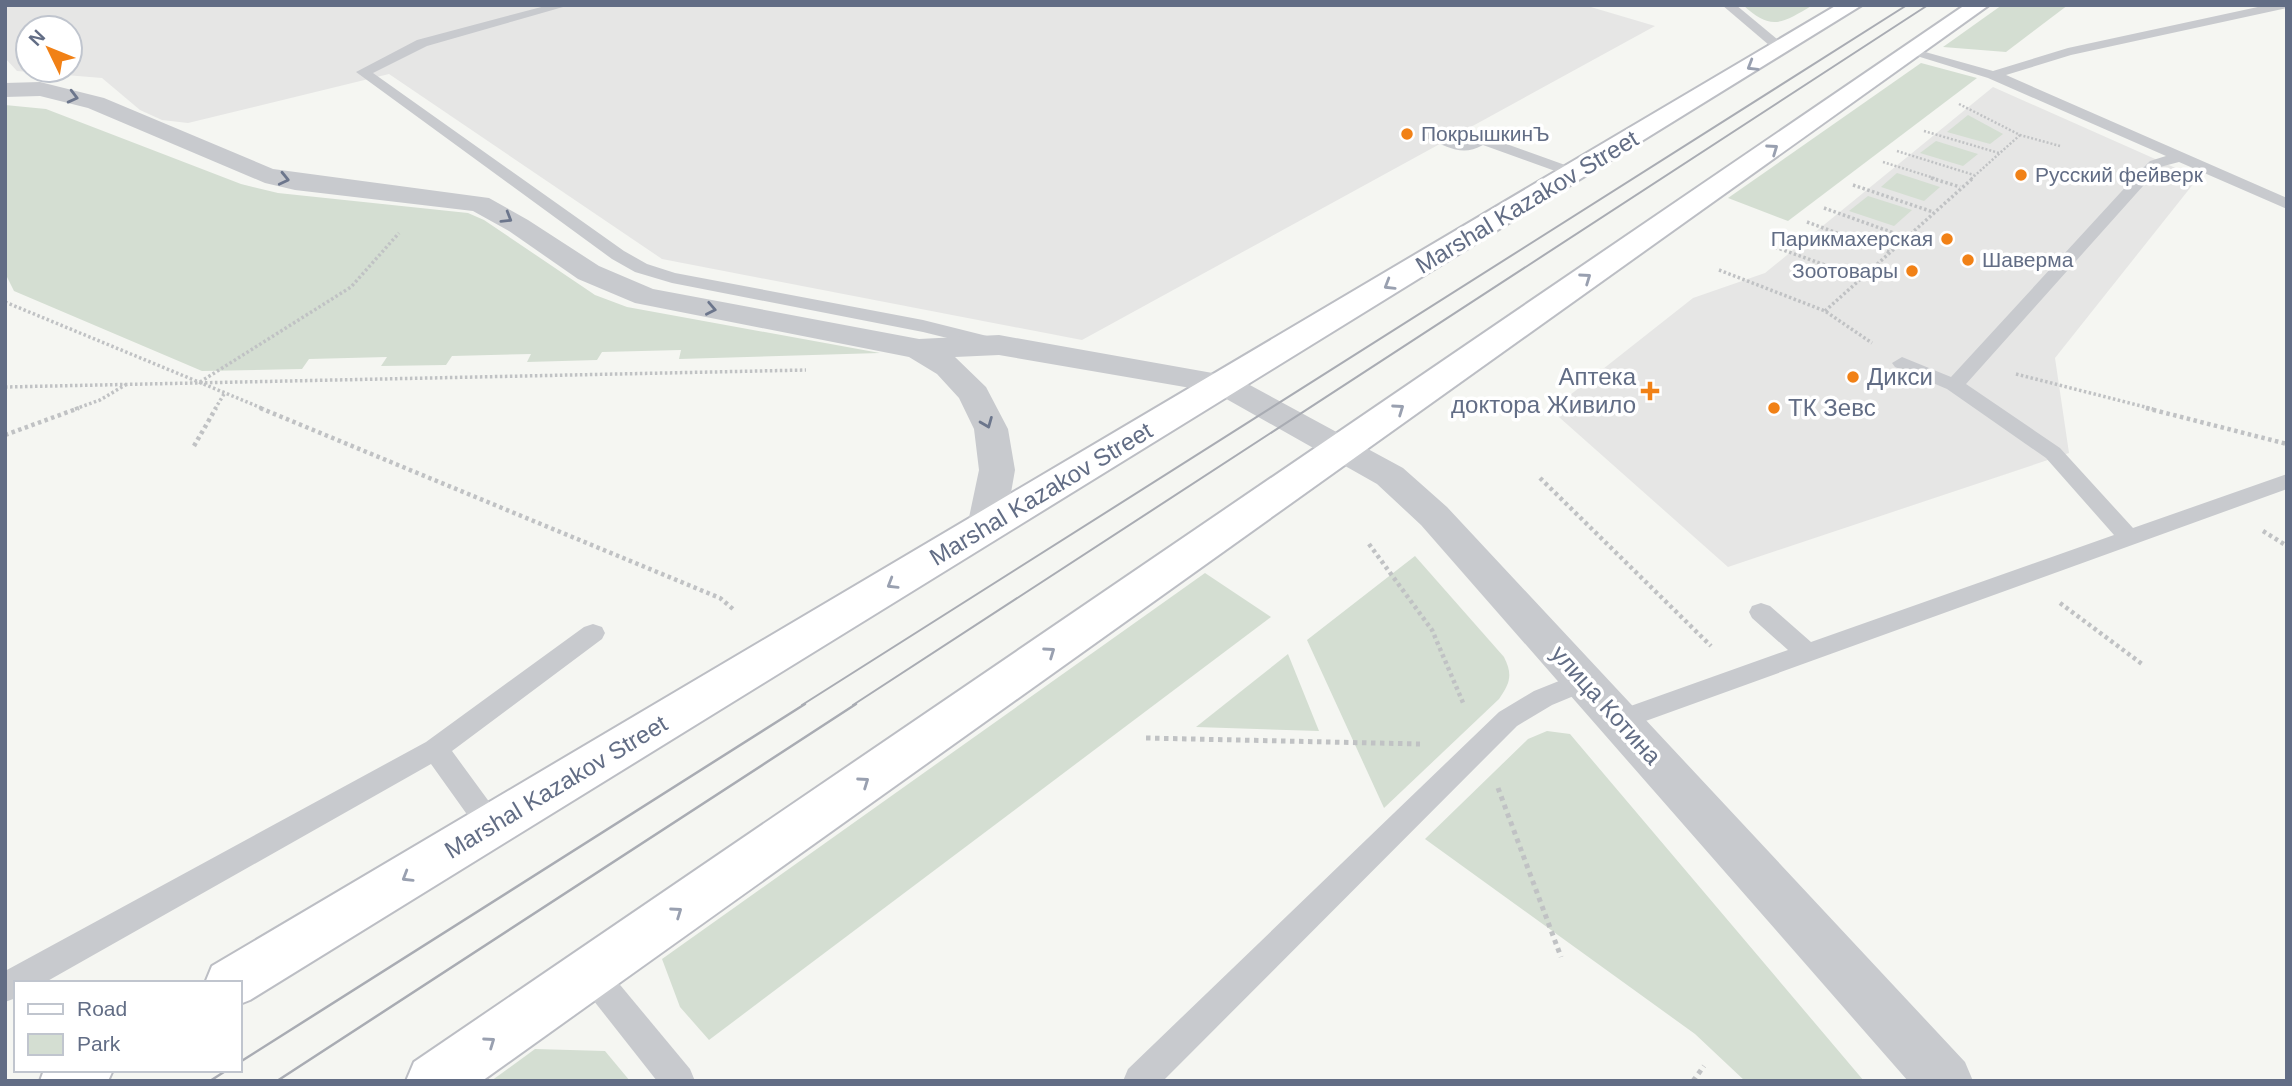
<svg xmlns="http://www.w3.org/2000/svg" width="2292" height="1086" viewBox="0 0 2292 1086" font-family="Arial,sans-serif">
	<style>
		.built { fill: #e6e6e5; fill-rule: evenodd }
		.green { fill: #d4ded2 }
		.lines { fill: none; stroke-linecap: round; stroke-linejoin: round }
		.secondary-casing { stroke: #bcbec4; stroke-width: 4 }
		.path-far3 { stroke: #c0c2c4; stroke-width: 2.5; stroke-dasharray: 2 2; stroke-linecap: butt }
		.path-far2 { stroke: #c0c2c4; stroke-width: 3.5; stroke-dasharray: 2.5 2.5; stroke-linecap: butt }
		.path-far1 { stroke: #c0c2c4; stroke-width: 4.5; stroke-dasharray: 3.5 3.5; stroke-linecap: butt }
		.path { stroke: #c0c2c4; stroke-width: 5; stroke-dasharray: 4.5 4.5; stroke-linecap: butt }
		.service { fill: #c8cace; fill-rule: evenodd }
		.minor { fill: #c8cace; fill-rule: evenodd }
		.secondary { fill: #fff; fill-rule: evenodd }
		.tram-far1 { stroke: #a9acb3; stroke-width: 2 }
		.tram { stroke: #a9acb3; stroke-width: 2.5 }
		.oneway { stroke: #99a0b0 }
		.oneway2 { stroke: #6c768c }
		.poi-dot { fill: #f18116; stroke: #fff; stroke-width: 2.5 }
		.labels { text-anchor: middle; stroke-width: 7; stroke-linejoin: round; paint-order: stroke }
		.far-poi-label { font-size: 21px; fill: #626d85; stroke: #fff; text-anchor: start }
		.street-label { font-size: 24px; fill: #626d85; stroke: #fff }
		.poi-label { font-size: 24px; fill: #626d85; stroke: #fff; text-anchor: start }
	</style>
	<rect width="100%" height="100%" fill="#f5f6f2"/>
	<g class="built">
		<path d="M5,5H1584L1655,26L1082,340L662,259L389,74L188,123L162,120L140,110L102,78L17,71L5,58ZM28,28H70V70H28Z"/>
		<polygon points="1993,87 2198,178 2055,358 2069,453 1728,567 1551,410 1693,298 1765,273"/>
	</g>
	<g class="green">
		<path d="M1743,5H1813C1782,23 1772,32 1743,5Z"/>
		<polygon points="2002,5 2068,5 2006,52 1943,47"/>
		<polygon points="1921,63 1977,78 1788,221 1728,198"/>
		<polygon points="5,105 46,109 241,184 278,193 468,213 484,220 595,295 627,307 880,353 679,359 681,350 602,352 597,360 527,362 531,354 452,356 446,365 381,366 387,357 309,359 302,369 202,371 14,291 5,273"/>
		<polygon points="1968,115 2003,134 1990,144 1947,132"/>
		<polygon points="1936,141 1978,154 1963,166 1920,153"/>
		<polygon points="1897,173 1940,187 1924,201 1881,187"/>
		<polygon points="1868,196 1912,210 1894,226 1849,211"/>
		<path d="M1415,556L1504,657C1513,675 1510,683 1499,699L1384,808L1307,640Z"/>
		<polygon points="1205,573 1271,617 709,1040 680,1007 662,959"/>
		<polygon points="1288,654 1319,731 1196,727"/>
		<polygon points="1547,731 1570,734 1864,1081 1745,1081 1695,1034 1425,839 1528,739"/>
		<polygon points="535,1049 605,1051 630,1081 491,1081"/>
	</g>
	<g class="lines">
		<g class="secondary-casing">
			<g id="secondary">
				<polygon points="1837,5 1862,5 250,1000 240,1004 240,983 205,983 212,966"/>
				<polygon points="1965,5 1989,5 482,1081 406,1081 414,1062"/>
				<polygon points="44,1070 113,1070 108,1081 40,1081"/>
			</g>
		</g>
		<g class="path-far3">
			<polyline points="1959,104 2020,135 2060,146"/>
			<polyline points="1924,131 1999,153"/>
			<polyline points="1897,151 1974,175"/>
			<polyline points="1883,162 1937,179"/>
			<polyline points="1971,179 2020,135"/>
		</g>
		<g class="path-far2">
			<polyline points="1931,178 1960,187"/>
			<polyline points="1853,185 1933,212"/>
			<polyline points="1824,208 1905,237"/>
			<polyline points="1807,222 1889,252"/>
			<polyline points="1775,247 1861,278"/>
			<polyline points="1719,270 1825,311 1872,343"/>
			<polyline points="5,302 264,409"/>
			<polyline points="1825,311 1973,178"/>
			<polyline points="2016,374 2153,409"/>
			<polyline points="200,382 351,287 399,233"/>
			<polyline points="5,387 806,370"/>
			<polyline points="75,409 100,400 127,384"/>
			<polyline points="215,409 224,394"/>
		</g>
		<g class="path-far1">
			<polyline points="260,408 720,598 733,609"/>
			<polyline points="2146,408 2287,444"/>
			<polyline points="5,435 79,408"/>
			<polyline points="194,446 216,408"/>
			<polyline points="1540,478 1711,646"/>
			<polyline points="2263,531 2287,546"/>
			<polyline points="1369,544 1432,630 1464,705"/>
			<polyline points="2060,603 2142,664"/>
		</g>
		<g class="path">
			<polyline points="1146,738 1420,744"/>
			<polyline points="1498,788 1561,957"/>
			<polyline points="1693,1081 1704,1066"/>
		</g>
		<g class="service">
			<polygon points="549,5 570,5 427,46 373,73 624,251 647,264 675,273 923,320 1003,340 1005,344 1003,348 996,350 923,332 672,283 635,272 612,259 356,72 417,40"/>
			<polygon points="1722,5 1736,5 1788,48 1786,51 1776,51"/>
			<polygon points="2267,5 2287,5 2287,8 2071,55 2006,75 2287,198 2287,209 2179,162 2160,167 1966,384 2060,448 2133,528 2287,474 2287,489 1629,727 1620,730 1611,727 1607,720 1611,713 1788,650 1752,618 1749,612 1752,606 1761,603 1770,606 1811,642 2114,535 2046,458 1947,389 1895,367 1892,363 1902,357 1951,377 2143,168 2150,161 2166,156 1988,78 1904,52 1911,48 1993,71 2068,48"/>
			<path d="M1433,132L1466,143L1477,137H1487L1579,170L1582,173L1574,178L1569,176L1483,145C1462,157 1449,147 1428,139L1426,136L1428,133Z"/>
			<polygon points="593,624 602,627 605,633 602,639 452,751 501,818 505,826 501,834 491,838 481,834 431,764 44,983 16,983 16,998 5,1002 5,971 426,742 584,627"/>
			<polygon points="1584,671 1593,674 1597,681 1593,688 1552,705 1517,726 1163,1081 1123,1081 1128,1069 1499,712 1534,691"/>
			<polygon points="590,958 601,962 690,1069 695,1081 657,1081 579,982 574,972 579,962"/>
		</g>
		<polygon class="minor" points="40,82 104,98 273,169 489,198 528,220 599,266 653,289 919,339 999,335 1235,377 1403,468 1447,507 1965,1062 1973,1081 1908,1081 1421,525 1377,484 1214,392 999,355 955,357 986,387 1008,429 1015,470 1005,527 999,536 986,540 973,536 967,527 979,470 974,429 959,398 937,374 909,357 635,303 578,279 509,231 473,211 295,190 265,183 88,108 40,96 5,97 5,83"/>
		<use href="#secondary" class="secondary"/>
		<g class="tram-far1">
			<polyline points="802,705 1907,5"/>
			<polyline points="853,705 1928,5"/>
		</g>
		<g class="tram">
			<polyline points="240,1062 805,704"/>
			<polyline points="210,1081 227,1070"/>
			<polyline points="277,1081 856,704"/>
		</g>
	</g>
	<defs><path id="oneway-chevron" d="M-2-3.5L2.5 0L-2 3.5" fill="none" stroke-width="1.6" stroke-linecap="round" stroke-linejoin="round" transform="scale(1.75)"/></defs>
	<g class="oneway">
		<use href="#oneway-chevron" transform="translate(1752 66) rotate(149)"/>
		<use href="#oneway-chevron" transform="translate(1773 149) rotate(-35)"/>
		<use href="#oneway-chevron" transform="translate(1586 278) rotate(-35)"/>
		<use href="#oneway-chevron" transform="translate(1389 285) rotate(149)"/>
		<use href="#oneway-chevron" transform="translate(1399 409) rotate(-35)"/>
		<use href="#oneway-chevron" transform="translate(892 584) rotate(149)"/>
		<use href="#oneway-chevron" transform="translate(1050 652) rotate(-35)"/>
		<use href="#oneway-chevron" transform="translate(864 782) rotate(-35)"/>
		<use href="#oneway-chevron" transform="translate(407 877) rotate(149)"/>
		<use href="#oneway-chevron" transform="translate(677 912) rotate(-35)"/>
		<use href="#oneway-chevron" transform="translate(490 1042) rotate(-35)"/>
	</g>
	<g class="oneway2">
		<use href="#oneway-chevron" transform="translate(73 97) rotate(14)"/>
		<use href="#oneway-chevron" transform="translate(284 179) rotate(13)"/>
		<use href="#oneway-chevron" transform="translate(507 218) rotate(31)"/>
		<use href="#oneway-chevron" transform="translate(711 309) rotate(11)"/>
		<use href="#oneway-chevron" transform="translate(987 423) rotate(68)"/>
	</g>
	<g class="poi-dot">
		<circle cx="1407" cy="134" r="7"/>
		<circle cx="2021" cy="175" r="7"/>
		<circle cx="1947" cy="239" r="7"/>
		<circle cx="1968" cy="260" r="7"/>
		<circle cx="1912" cy="271" r="7"/>
		<circle cx="1853" cy="377" r="7"/>
		<path d="M1646.5 380.5h7v7h7v7h-7v7h-7v-7h-7v-7h7z"/>
		<circle cx="1774" cy="408" r="7"/>
	</g>
	<g class="labels">
		<g class="far-poi-label">
			<text x="1421" y="141">ПокрышкинЪ</text>
			<text x="2035" y="182">Русский фейверк</text>
			<text x="1933" y="246" text-anchor="end">Парикмахерская</text>
			<text x="1982" y="267">Шаверма</text>
			<text x="1898" y="278" text-anchor="end">Зоотовары</text>
		</g>
		<g class="street-label">
			<text transform="translate(1527 202) rotate(-31)" y="8">Marshal Kazakov Street</text>
			<text transform="translate(1041 494) rotate(-31)" y="8">Marshal Kazakov Street</text>
			<text transform="translate(1606 705) rotate(48)" y="8">улица Котина</text>
			<text transform="translate(556 787) rotate(-31)" y="8">Marshal Kazakov Street</text>
		</g>
		<g class="poi-label">
			<text x="1636" y="385" text-anchor="end">Аптека<tspan x="1636" dy="28">доктора Живило</tspan></text>
			<text x="1867" y="385">Дикси</text>
			<text x="1788" y="416">ТК Зевс</text>
		</g>
	</g>
	<rect width="2292" height="1086" fill="none" stroke="#626d85" stroke-width="14"/>
	<rect x="14" y="981" width="228" height="91" fill="#ffffff" stroke="#c0c5ce" stroke-width="2"/>
	<rect x="28" y="1004" width="35" height="10" fill="#ffffff" stroke="#c0c5ce" stroke-width="2"/>
	<text x="77" y="1016" font-size="21" fill="#626d85">Road</text>
	<rect x="28" y="1034" width="35" height="21" fill="#d4ded2" stroke="#c0c5ce" stroke-width="2"/>
	<text x="77" y="1051" font-size="21" fill="#626d85">Park</text>
	<g transform="translate(49 49) rotate(313)"><circle r="33" fill="#ffffff" stroke="#c0c5ce" stroke-width="2"/>
	<path d="M0-5L12 26L0 18L-12 26Z" fill="#f18116"/>
	<text y="-10" font-size="19" font-weight="bold" text-anchor="middle" fill="#626d85">N</text>
	</g>
</svg>
